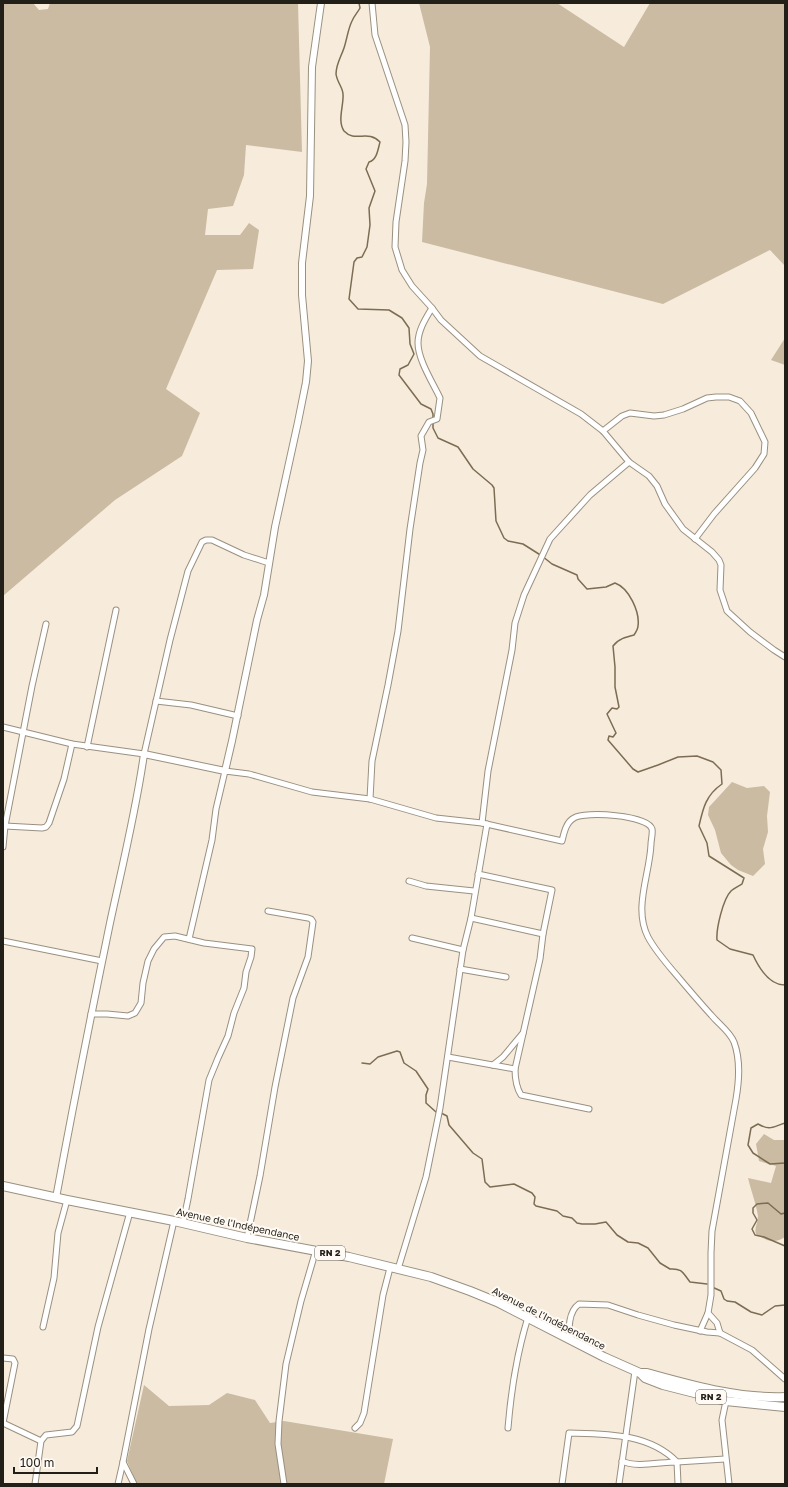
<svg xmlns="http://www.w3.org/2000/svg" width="788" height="1487" viewBox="0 0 788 1487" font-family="'Golos Text',sans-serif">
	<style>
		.green { fill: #cabba2 }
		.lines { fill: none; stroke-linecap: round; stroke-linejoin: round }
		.stream { stroke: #7c6c52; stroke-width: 1.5 }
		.minor-casing { stroke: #9a9080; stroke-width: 7 }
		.tertiary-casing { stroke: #9a9080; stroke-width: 8 }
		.primary-casing { stroke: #9a9080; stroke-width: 10 }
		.minor { stroke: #fff; stroke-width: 5 }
		.tertiary { stroke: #fff; stroke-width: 6 }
		.primary { stroke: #fff; stroke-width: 8 }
		.labels { text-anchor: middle; stroke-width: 4; stroke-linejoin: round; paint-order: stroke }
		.shield { fill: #fffbf4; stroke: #64605a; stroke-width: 1 }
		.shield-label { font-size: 9px; font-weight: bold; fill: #221e18 }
		.street-label { font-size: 10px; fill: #221e18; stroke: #fffbf4 }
	</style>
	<rect width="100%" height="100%" fill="#f7ecdb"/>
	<g class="green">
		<polygon points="3,3 33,3 39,10 48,9 50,3 298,3 302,152 246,145 244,175 233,206 208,209 205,235 240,235 249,223 259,230 253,269 217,270 166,389 200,413 182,456 115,500 3,596"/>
		<polygon points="419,3 557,3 624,47 650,3 785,3 785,266 770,250 663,304 422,242 424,203 427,184 430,47"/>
		<polygon points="785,338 785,365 771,360"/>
		<polygon points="732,782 747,788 764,786 770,792 767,816 768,832 763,849 765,864 753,876 738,870 731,865 721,853 715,830 708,815 709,807"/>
		<path d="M764,1134L774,1140H785V1237C775,1244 766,1241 756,1234C754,1228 758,1223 758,1216C756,1203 751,1191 748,1178L771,1183L776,1166L759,1161L756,1144Z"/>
		<polygon points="144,1385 169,1406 209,1405 227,1393 255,1400 270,1423 284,1421 393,1439 384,1484 137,1484 127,1461"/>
	</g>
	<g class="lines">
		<g class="stream">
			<path d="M359,3L360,8C358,12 354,16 352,21C348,29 347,39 344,48C341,57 336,64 336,74C337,82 343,88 343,94C344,105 337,121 344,131C355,143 368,129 380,142C378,149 377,160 369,162L366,169L375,191L369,208L370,225L367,247L362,257L357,258L354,262L349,299L358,309L389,310L402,318L409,328L410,344L414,354L408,365L400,369L399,375L421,404L431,409L433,414V428L438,438L458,447L473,469L492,485L494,488L496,521L504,538L508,541L523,544L542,556L552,564L577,575L578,579L587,589L606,587L615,583C629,588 640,612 638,626C638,629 636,632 634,635C626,637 618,639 613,646L615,667V687L619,707L617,709L612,708L607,714L616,733L613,737L609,736L608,740L633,769L638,772L658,765L678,757L697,756L713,762L721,770L722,784C706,795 703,808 699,826L707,843L709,856L744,878L742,884C739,886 734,888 731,891C723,899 716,929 717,940L730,949L753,955C759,968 769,985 785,985"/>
			<polyline points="362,1063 370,1064 378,1057 397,1051 400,1052 404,1063 416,1071 428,1089 426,1095 426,1103 436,1112"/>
			<path d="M441,1113L447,1116L449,1125L473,1153L482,1159L485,1182L490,1187L514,1184L532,1193L535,1197L534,1204L536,1206L557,1211L563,1216L572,1218L577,1223L582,1224H595L606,1222L617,1235L628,1242L638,1243L648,1248L660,1263L670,1269C682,1268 683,1273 690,1282L707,1284"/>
			<path d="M785,1123C772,1127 771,1131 758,1124L751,1128L748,1145L753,1153L770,1164L785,1163"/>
			<polyline points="785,1213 781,1214 768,1203 757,1204 753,1208 753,1213 757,1220 752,1229 755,1235 764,1237 785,1246"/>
			<polyline points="712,1287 721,1291 724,1299 727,1301 735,1302 751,1312 762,1315 775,1306 785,1305"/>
		</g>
		<g class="minor-casing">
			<g id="minor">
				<polyline points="372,3 375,35 405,125 406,142 405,161 396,222 395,247 402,270 412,286 432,308 441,320 480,356 581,414 603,431 629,462 649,476 657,486 665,504 683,529 712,552 719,560 721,565 720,590 727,611 750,632 774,650 785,657"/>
				<polyline points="603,431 622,416 630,413 654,416 664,415 683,409 707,398 716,397 729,397 740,401 751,413 765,442 764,454 755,468 714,514 695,539"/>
				<polyline points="156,701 191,705 238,716"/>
				<polyline points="3,727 72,744 144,754 170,640 188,571 202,542 206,540 212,540 244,555 269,563"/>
				<polyline points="87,747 116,610"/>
				<path d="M370,799L372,761L388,685L398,631L410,529L420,463L423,450L421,436L429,422L437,419L440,398C433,383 418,360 418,343C418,330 426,318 432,308"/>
				<polyline points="482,823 488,771 512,650 515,623 524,595 550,539 590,495 629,462"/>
				<polyline points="5,826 42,828 46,827 49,823 64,779 72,744"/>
				<polyline points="3,847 5,826 32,686 46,624"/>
				<polyline points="409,881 426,886 474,891"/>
				<polyline points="471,918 543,934 552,890 478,874"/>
				<polyline points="412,938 463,950"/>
				<path d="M189,939L212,840L216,809L225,771L249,774L312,792L370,799L436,818L482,823L562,841C564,833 566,822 574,818C585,811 648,815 652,829C653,833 651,840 651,844C650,874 633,908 648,937C656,952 668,965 679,978C690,991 701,1004 713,1017C720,1025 730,1032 734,1042C741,1061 739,1081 736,1099L712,1231L711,1253V1295L708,1313L700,1331"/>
				<polyline points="3,941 102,961"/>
				<polyline points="460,969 506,977"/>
				<polyline points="91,1014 107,1014 128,1016 135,1013 141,1003 143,983 148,961 154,949 164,937 175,936 204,943 252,949 251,957 246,972 244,988 234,1013 228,1036 218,1058 209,1080 188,1199 183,1223"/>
				<path d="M448,1057L515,1069C515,1079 516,1087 521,1095L589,1109"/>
				<polyline points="493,1065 503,1057 523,1033"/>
				<polyline points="515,1069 540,959 543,934"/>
				<polyline points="247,1238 260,1176 275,1087 293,998 308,957 313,922 311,919 308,918 268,911"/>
				<polyline points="398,1269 426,1177 440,1108 463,950 471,918 487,824"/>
				<polyline points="708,1313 717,1323 720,1333"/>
				<polyline points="43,1327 54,1278 58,1233 67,1200"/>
				<path d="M572,1340C567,1330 569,1311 579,1304L608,1305L638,1315L674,1325L707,1332L720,1333L752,1350L785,1379"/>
				<polyline points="3,1358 13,1359 15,1363 3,1423 41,1441"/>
				<polyline points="726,1401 722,1420 729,1484"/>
				<polyline points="355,1428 360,1423 364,1413 383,1295 390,1268"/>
				<path d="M508,1428C511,1391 517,1353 528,1317"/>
				<path d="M622,1461C635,1468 661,1462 677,1462L678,1484"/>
				<polyline points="123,1462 134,1484"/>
				<polyline points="35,1484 41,1441 46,1435 72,1432 77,1426 98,1327 130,1212"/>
				<polyline points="118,1484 123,1462 149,1329 174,1221"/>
				<polyline points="284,1484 278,1444 279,1421 286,1364 301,1301 316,1250"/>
				<path d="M562,1484L569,1433C606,1434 649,1433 677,1462L725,1459"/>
				<polyline points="619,1484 635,1371"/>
			</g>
		</g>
		<g class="tertiary-casing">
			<path id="tertiary" d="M56,1198C73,1106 91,1015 110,923C122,867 136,811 144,754L225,771L232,741L257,620L264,595L275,527L298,422L306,382L308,361L302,295V263L310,196L312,67L321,3"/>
		</g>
		<g class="primary-casing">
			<g id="primary">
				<polyline points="3,1186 67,1200 174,1221 247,1238 349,1257 431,1277 470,1291 497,1302 604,1357 640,1373 645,1378 663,1385 726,1401 785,1407"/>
				<path d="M642,1373H647C691,1385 738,1399 785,1397"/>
			</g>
		</g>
		<use href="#minor" class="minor"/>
		<use href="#tertiary" class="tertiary"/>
		<use href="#primary" class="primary"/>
	</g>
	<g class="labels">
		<g class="shield">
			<rect x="315" y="1246" width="30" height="14" rx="3"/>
			<rect x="696" y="1390" width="30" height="14" rx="3"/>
		</g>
		<g class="shield-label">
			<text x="330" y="1256">RN 2</text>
			<text x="711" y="1400">RN 2</text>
		</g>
		<g class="street-label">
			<text transform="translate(238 1224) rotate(12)" y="4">Avenue de l'Indépendance</text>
			<text transform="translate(549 1318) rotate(27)" y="4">Avenue de l'Indépendance</text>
		</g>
	</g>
	<rect width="788" height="1487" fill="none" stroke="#221e18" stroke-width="8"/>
	<path d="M14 1467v6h83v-6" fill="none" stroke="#221e18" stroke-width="2"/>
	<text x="20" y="1467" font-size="12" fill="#221e18" stroke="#fffbf4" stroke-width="3" paint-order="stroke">100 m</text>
</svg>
